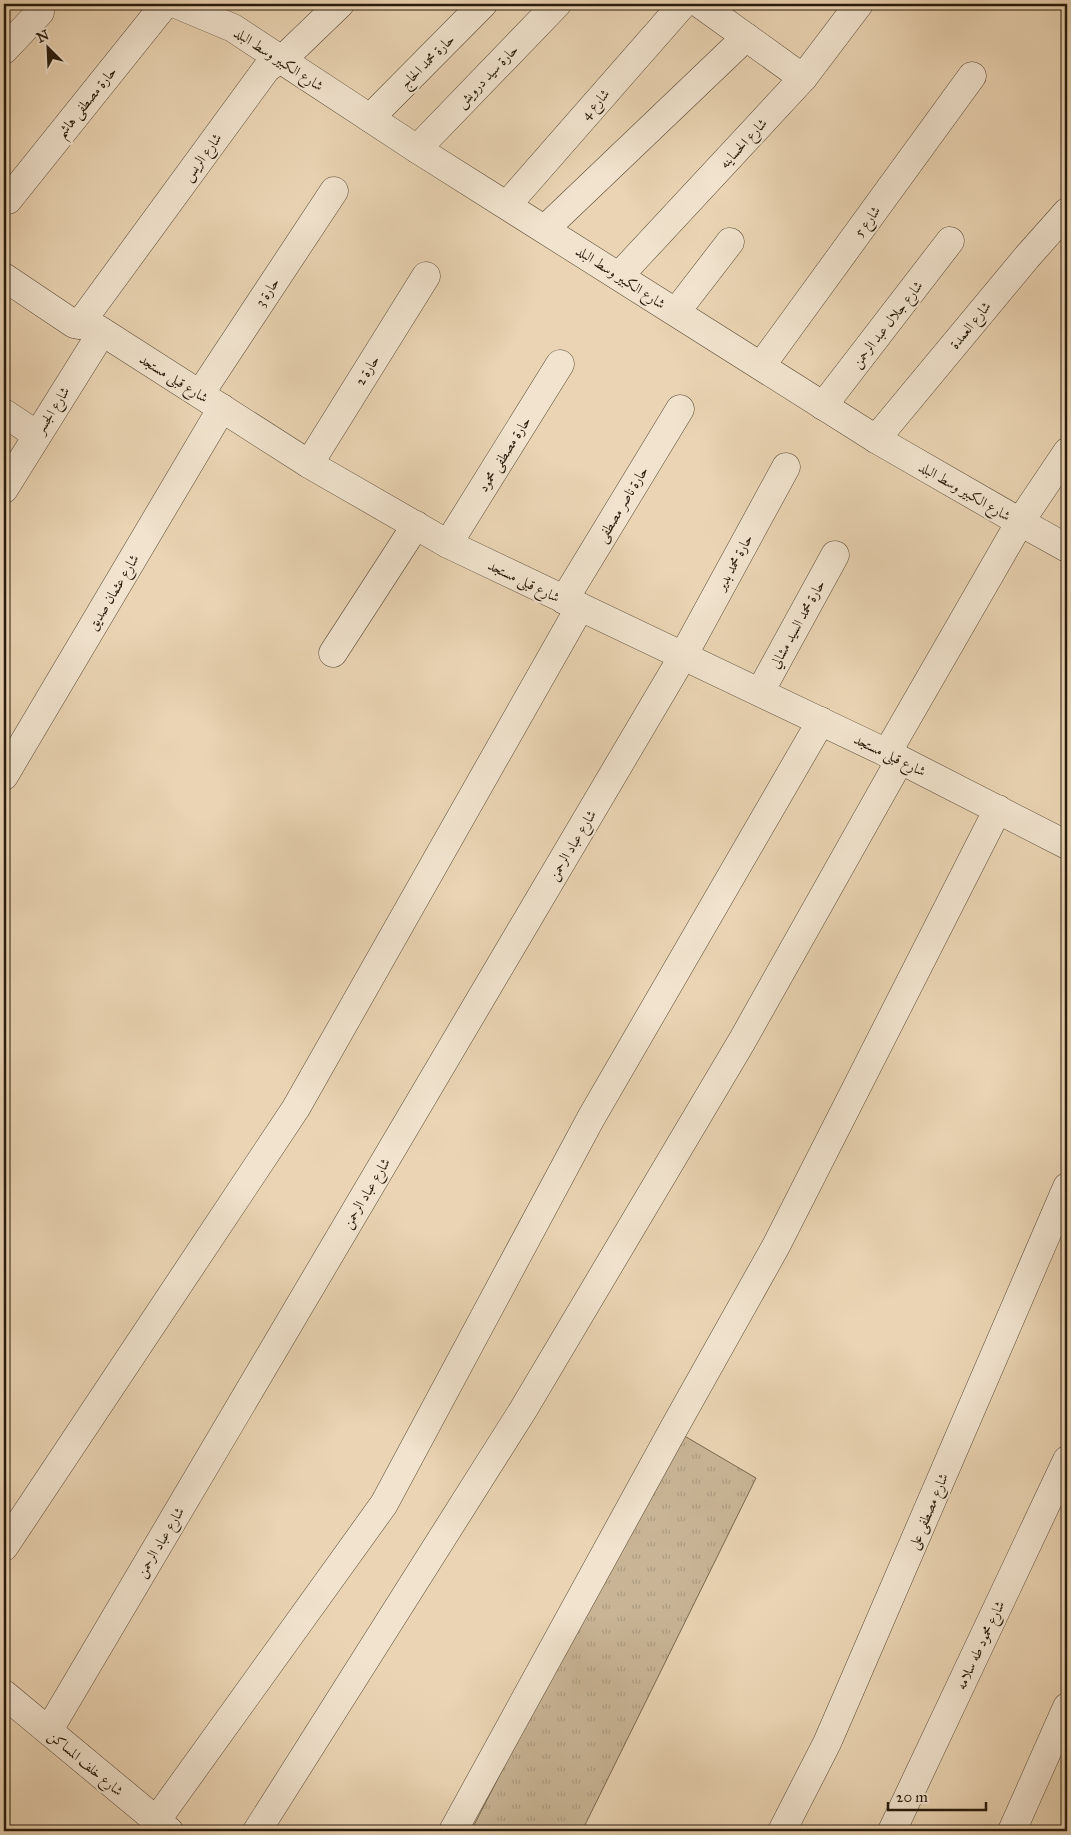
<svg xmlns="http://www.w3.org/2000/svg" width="1071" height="1835" viewBox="0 0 1071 1835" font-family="'IM FELL Great Primer',Amiri,serif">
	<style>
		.park { fill: url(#park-tufts); stroke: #786850 }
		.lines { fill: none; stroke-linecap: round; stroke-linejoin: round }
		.minor-casing { stroke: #584935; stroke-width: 29 }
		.minor { stroke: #f1e3ce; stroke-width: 28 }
		.labels { text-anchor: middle; stroke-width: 4.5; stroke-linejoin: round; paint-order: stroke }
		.street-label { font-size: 14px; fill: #281b0b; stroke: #f1e3ce }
	</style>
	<defs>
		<pattern id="park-tufts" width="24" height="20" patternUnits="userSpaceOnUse" patternTransform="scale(1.25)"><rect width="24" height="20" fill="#c9b596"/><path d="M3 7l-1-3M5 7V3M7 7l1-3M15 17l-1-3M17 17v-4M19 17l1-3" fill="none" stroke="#ad9b80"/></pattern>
	</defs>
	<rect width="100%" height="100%" fill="#ead4b3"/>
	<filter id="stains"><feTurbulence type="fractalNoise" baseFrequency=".004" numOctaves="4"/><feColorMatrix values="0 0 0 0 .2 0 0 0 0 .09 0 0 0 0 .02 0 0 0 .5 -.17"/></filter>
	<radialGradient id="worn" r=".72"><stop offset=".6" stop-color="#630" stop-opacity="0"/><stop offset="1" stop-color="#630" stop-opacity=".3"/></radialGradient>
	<polygon class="park" points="676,1431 756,1478 582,1831 471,1831"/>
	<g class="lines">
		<g class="minor-casing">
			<g id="minor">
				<polyline points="176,4 233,28 417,149 876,439 1020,522 1067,548"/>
				<polyline points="700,4 803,78"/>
				<polyline points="4,50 40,12"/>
				<polyline points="370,118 483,4"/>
				<polyline points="417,149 557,4"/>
				<polyline points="8,200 165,4"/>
				<polyline points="507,205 683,4"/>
				<polyline points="545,229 746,37"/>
				<polyline points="619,276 803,78 859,4"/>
				<polyline points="4,277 74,324 90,326 98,329 309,464 448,544 887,753 1067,845"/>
				<polyline points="676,312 730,242"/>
				<polyline points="79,325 267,68 287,55 340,4"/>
				<polyline points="761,366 972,76"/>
				<polyline points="200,394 334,191"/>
				<polyline points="823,406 950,241"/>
				<polyline points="4,413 37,435"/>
				<polyline points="876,439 1027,257 1067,212"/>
				<polyline points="309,464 426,276"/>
				<polyline points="4,489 102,332"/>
				<polyline points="448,544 560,364"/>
				<polyline points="564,600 680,409"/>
				<polyline points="333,653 416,525"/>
				<polyline points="760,692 835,555"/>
				<polyline points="887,753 1020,522 1067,452"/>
				<polyline points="4,776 222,408"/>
				<polyline points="4,1547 296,1108 580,607"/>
				<polyline points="4,1694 169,1831"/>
				<polyline points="49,1730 683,656 786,467"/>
				<polyline points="156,1821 384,1504 591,1118 821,721"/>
				<polyline points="257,1831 523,1410 742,1041 900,760"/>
				<polyline points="453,1831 674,1428 776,1246 998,809"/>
				<polyline points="782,1831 827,1743 847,1697 1067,1187"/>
				<polyline points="892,1831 1067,1460"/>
				<polyline points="1012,1831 1067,1707"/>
			</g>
		</g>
		<use href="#minor" class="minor"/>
	</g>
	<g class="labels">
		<g class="street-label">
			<text transform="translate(279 59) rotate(33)" y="5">شارع الكبير وسط البلد</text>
			<text transform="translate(427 61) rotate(-45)" y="5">حارة محمد الحاج</text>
			<text transform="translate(487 76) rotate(-46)" y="5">حارة سيد درويش</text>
			<text transform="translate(86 102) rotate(-51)" y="5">حارة مصطفى هاشم</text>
			<text transform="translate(595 104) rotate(-49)" y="5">شارع 4</text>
			<text transform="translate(743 143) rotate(-47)" y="5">شارع الحساينه</text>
			<text transform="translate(202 157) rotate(-54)" y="5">شارع الريس</text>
			<text transform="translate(867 221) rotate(-54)" y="5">شارع 5</text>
			<text transform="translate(621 277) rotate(33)" y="5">شارع الكبير وسط البلد</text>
			<text transform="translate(267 292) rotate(-57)" y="5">حارة 3</text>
			<text transform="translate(887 324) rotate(-52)" y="5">شارع جلال عبد الرحمن</text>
			<text transform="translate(970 325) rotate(-51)" y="5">شارع العمدة</text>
			<text transform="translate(367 370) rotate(-58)" y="5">حارة 2</text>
			<text transform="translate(174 378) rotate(32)" y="5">شارع قبلى مستجد</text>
			<text transform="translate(52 410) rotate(-58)" y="5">شارع الجسر</text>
			<text transform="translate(504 454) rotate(-58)" y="5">حارة مصطفى محمود</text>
			<text transform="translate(965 491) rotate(30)" y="5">شارع الكبير وسط البلد</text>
			<text transform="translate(622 504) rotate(-59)" y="5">حارة ناصر مصطفى</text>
			<text transform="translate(734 562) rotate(-62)" y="5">حارة محمد بدير</text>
			<text transform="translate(524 581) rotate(26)" y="5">شارع قبلى مستجد</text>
			<text transform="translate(113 592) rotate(-59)" y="5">شارع عثمان صديق</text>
			<text transform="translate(797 624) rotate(-61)" y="5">حارة محمد السيد مشالي</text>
			<text transform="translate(890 755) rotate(26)" y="5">شارع قبلى مستجد</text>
			<text transform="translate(572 845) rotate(-59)" y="5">شارع عباد الرحمن</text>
			<text transform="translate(366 1193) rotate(-59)" y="5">شارع عباد الرحمن</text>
			<text transform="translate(928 1511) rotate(-67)" y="5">شارع مصطفى على</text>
			<text transform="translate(160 1542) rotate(-59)" y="5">شارع عباد الرحمن</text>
			<text transform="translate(980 1645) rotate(-65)" y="5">شارع محمود طه سلامه</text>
			<text transform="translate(86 1763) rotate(40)" y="5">شارع خلف المساكن</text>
		</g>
	</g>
	<rect width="1071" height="1835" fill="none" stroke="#ead4b3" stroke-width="20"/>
	<rect x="5" y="5" width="1061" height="1825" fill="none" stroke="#281b0b" stroke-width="2.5"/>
	<rect x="10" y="10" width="1051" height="1815" fill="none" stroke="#281b0b"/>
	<g transform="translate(48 48) rotate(336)" stroke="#f1e3ce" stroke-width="4" paint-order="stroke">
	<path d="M0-4L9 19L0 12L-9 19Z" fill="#281b0b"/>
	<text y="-8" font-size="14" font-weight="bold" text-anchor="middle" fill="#281b0b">N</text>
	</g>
	<path d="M888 1802v8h98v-8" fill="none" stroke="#281b0b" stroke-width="2.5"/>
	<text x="896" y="1802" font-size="15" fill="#281b0b" stroke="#f1e3ce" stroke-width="4" paint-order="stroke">20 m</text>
	<rect width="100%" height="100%" filter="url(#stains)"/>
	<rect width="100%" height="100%" fill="url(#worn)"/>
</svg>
